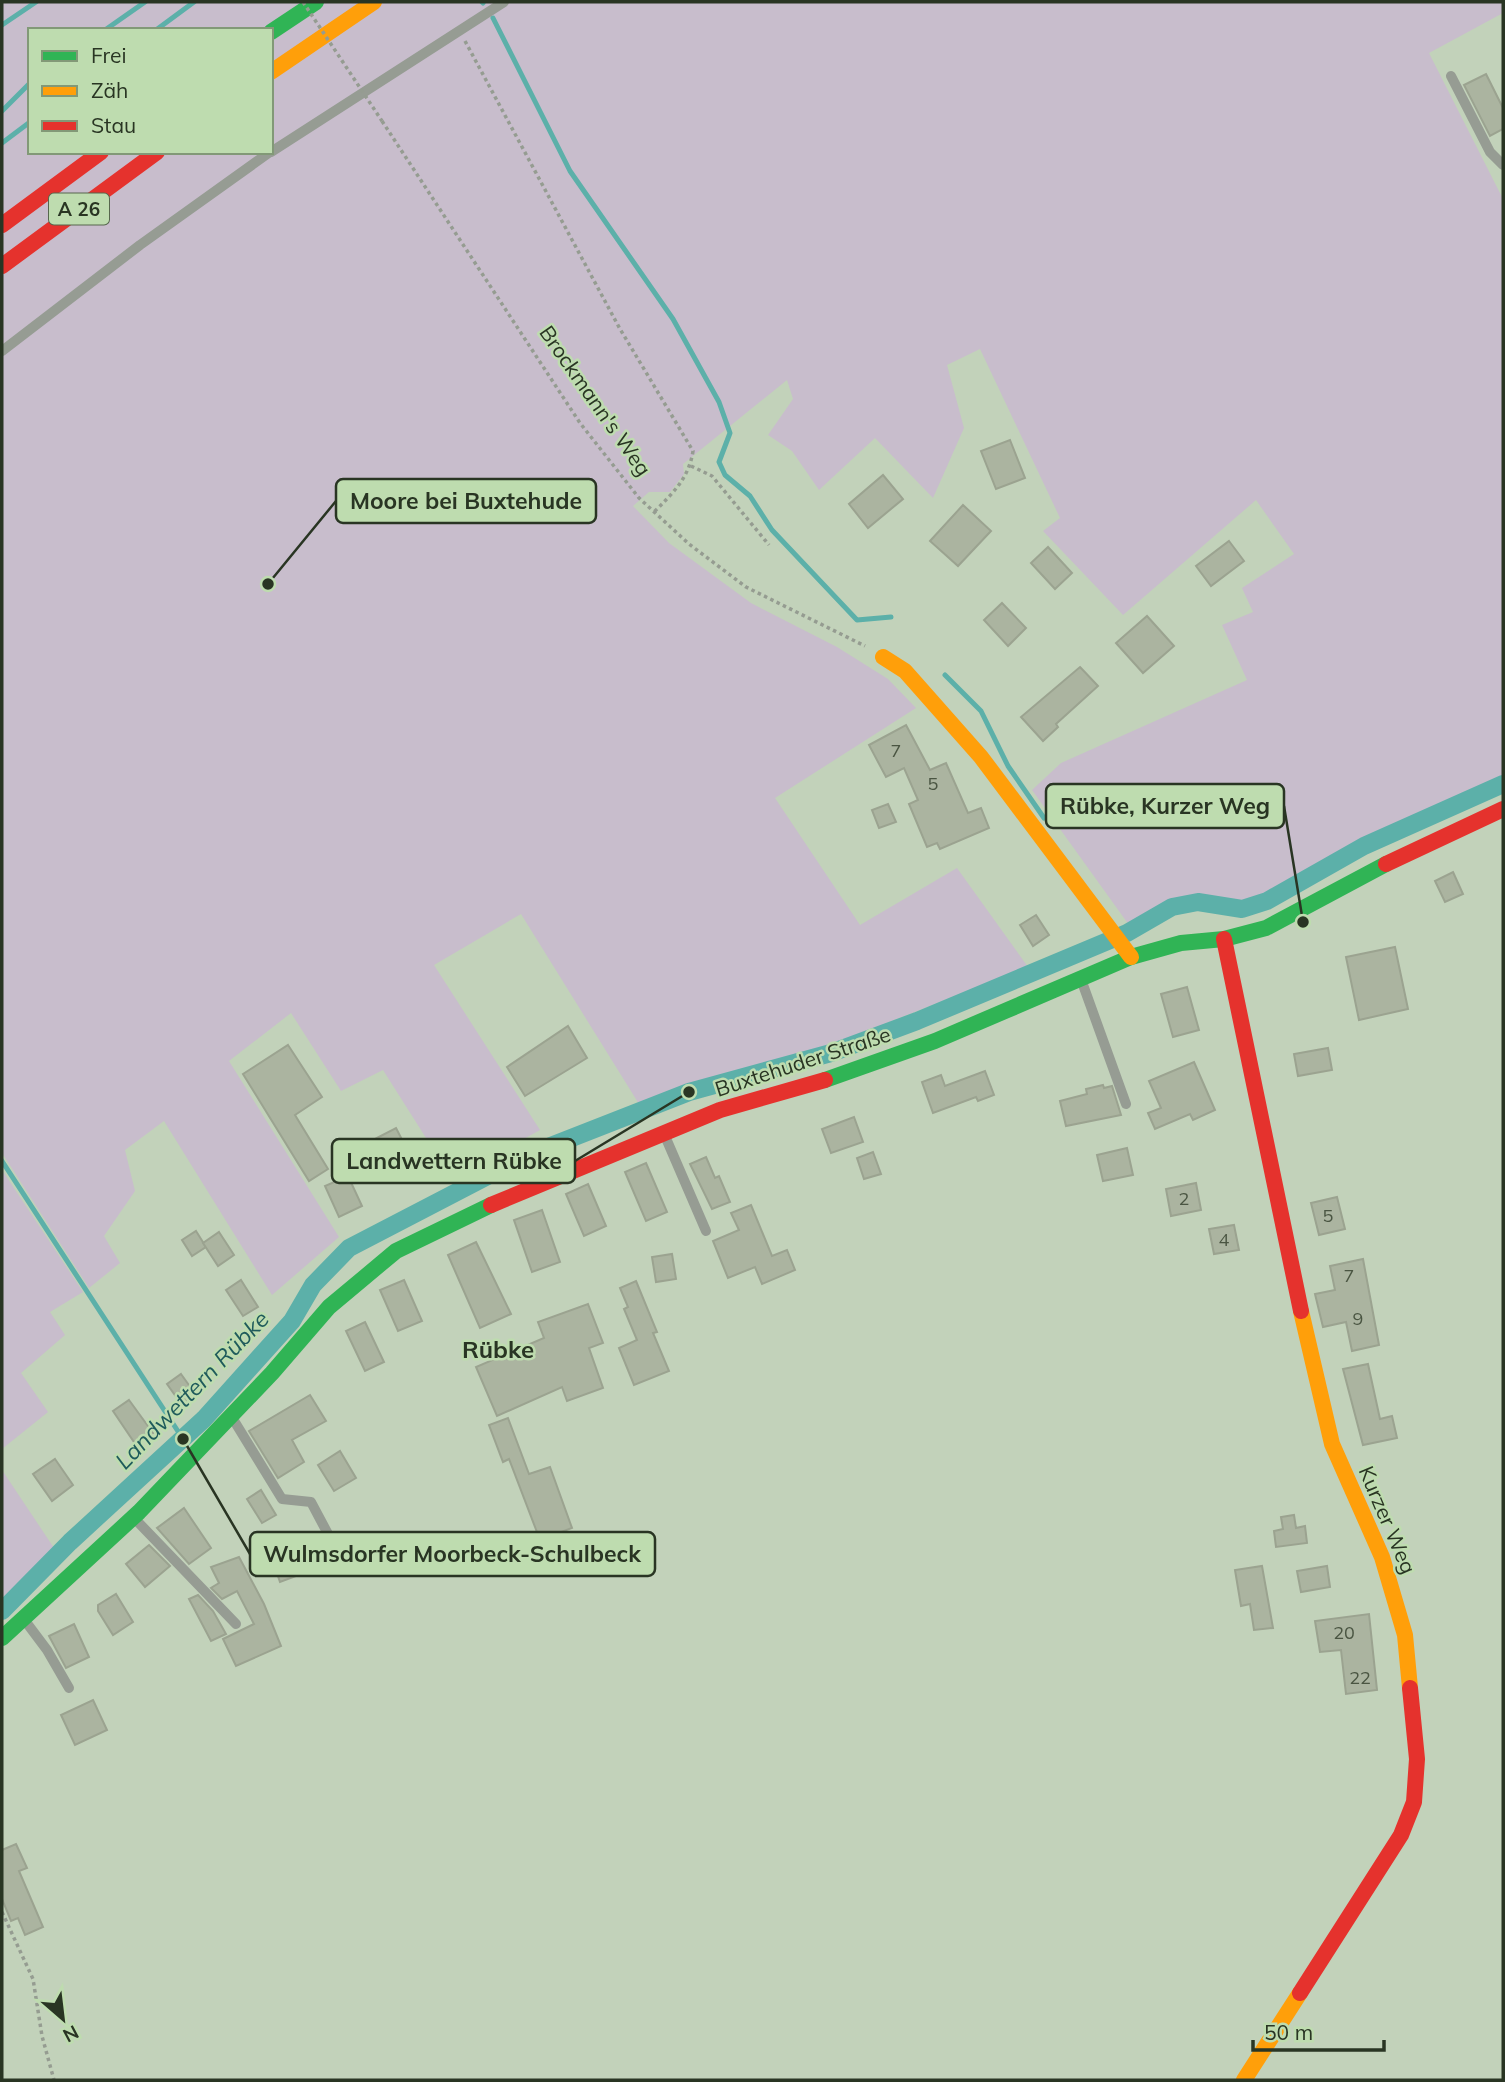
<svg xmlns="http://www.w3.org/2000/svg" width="1505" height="2082" viewBox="0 0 1505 2082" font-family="Mulish,sans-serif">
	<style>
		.green { fill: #c8bdcc; fill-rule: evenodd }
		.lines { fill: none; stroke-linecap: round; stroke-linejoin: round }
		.stream { stroke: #5cb0a9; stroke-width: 5 }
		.canal { stroke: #5cb0a9; stroke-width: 18 }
		.building { fill: #abb4a0; stroke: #9ba390; stroke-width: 2 }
		.path { stroke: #959c91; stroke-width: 3.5; stroke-dasharray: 3.5 3.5; stroke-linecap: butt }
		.lane { stroke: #969c93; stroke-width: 10 }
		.fast { stroke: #30b455; stroke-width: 16 }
		.slow { stroke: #ff9f0a; stroke-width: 16 }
		.jam { stroke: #e5322d; stroke-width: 16 }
		.path-bridge { stroke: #959c91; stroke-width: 3.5; stroke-dasharray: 3.5 3.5; stroke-linecap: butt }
		.labels { text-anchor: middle; stroke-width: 5; stroke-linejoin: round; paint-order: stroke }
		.number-label { font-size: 18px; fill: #4a5542 }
		.shield { fill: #bedcaf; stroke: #56674d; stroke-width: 2 }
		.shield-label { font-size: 19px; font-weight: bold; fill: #293523 }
		.street-label { font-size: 21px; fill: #293523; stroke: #bedcaf }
		.water-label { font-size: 23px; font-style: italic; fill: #1f5b5b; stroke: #bedcaf }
		.quarter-label { font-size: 24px; font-weight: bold; fill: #293523; stroke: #bedcaf }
		.leader { fill: none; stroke: #293523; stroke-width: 2.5 }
		.callout-dot { fill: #293523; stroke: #bedcaf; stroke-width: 2.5 }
		.callout { fill: #bedcaf; stroke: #293523; stroke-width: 2.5 }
		.callout-label { font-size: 23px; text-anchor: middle; font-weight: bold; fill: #293523 }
	</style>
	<rect width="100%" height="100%" fill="#c2d2ba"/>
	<g class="green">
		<path d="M2,2H1503V13L1429,53L1503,199V775L1368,837L1265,897L1242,905L1201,897L1174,901L1129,925L1032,790L1061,763L1247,680L1222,625L1253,612L1242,588L1294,554L1256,500L1123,615L1043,531L1060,518L980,349L947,365L964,428L933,498L875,438L819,490L792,451L768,435L793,399L787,380L683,464L684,474L670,492H649L633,506L669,543L751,603L837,647L888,679L916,708L775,798L860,925L957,868L1028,967L806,1055L639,1104L521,914L434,965L540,1130L452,1179L383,1070L341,1091L291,1013L229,1061L339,1237L272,1295L164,1121L125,1150L135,1191L104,1236L120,1263L89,1288L2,1153ZM30,30H271V152H30Z"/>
		<polygon points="2,1170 83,1292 50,1312 65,1335 21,1373 48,1412 2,1449"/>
		<polygon points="2,1470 56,1551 2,1598"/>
	</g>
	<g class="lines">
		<g class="stream">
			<polyline points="482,2 483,3"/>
			<polyline points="493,18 570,171 673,319 719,402 730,433 719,462 725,475 750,496 772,530 857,620 891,617"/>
			<polyline points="2,25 36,2"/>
			<polyline points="105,30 145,2"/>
			<polyline points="156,30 194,2"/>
			<polyline points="2,111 30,83"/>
			<polyline points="2,143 30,122"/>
			<polyline points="945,675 981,711 1008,766 1044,818"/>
			<polyline points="2,1161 183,1439"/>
		</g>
		<polyline class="canal" points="2,1611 70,1542 204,1419 292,1321 313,1285 349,1248 528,1155 689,1092 831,1053 917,1021 1127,933 1172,907 1198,902 1242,909 1267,901 1364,846 1503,784"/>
	</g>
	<g class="building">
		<polygon points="1486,74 1503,108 1503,129 1490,136 1464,85"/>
		<polygon points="1010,440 1025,478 996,489 981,451"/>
		<polygon points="883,475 903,499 868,528 849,504"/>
		<polygon points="963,505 991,531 958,566 930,541"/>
		<polygon points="1229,541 1244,561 1211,586 1196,566"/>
		<polygon points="1048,547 1072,573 1055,589 1031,563"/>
		<polygon points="1002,603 1026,628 1008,646 984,620"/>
		<polygon points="1147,616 1174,646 1143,673 1116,643"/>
		<polygon points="1080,667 1098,686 1056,724 1058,727 1043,741 1021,717"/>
		<polygon points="906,725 930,770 946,763 968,813 981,808 989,828 940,849 937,843 927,847 909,804 918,800 904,768 886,777 869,745"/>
		<polygon points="888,804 896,822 879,828 872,810"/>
		<polygon points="1453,872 1463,894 1445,902 1435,881"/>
		<polygon points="1036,915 1049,935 1033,946 1020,925"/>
		<polygon points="1395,947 1408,1009 1359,1020 1346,957"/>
		<polygon points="1187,987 1199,1030 1173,1037 1161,994"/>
		<polygon points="568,1026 587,1058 525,1096 507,1067"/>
		<polygon points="288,1045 322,1097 295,1115 328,1169 309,1181 243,1074"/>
		<polygon points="1328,1048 1332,1070 1298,1076 1294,1054"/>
		<polygon points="1194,1062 1215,1110 1193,1120 1190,1114 1155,1129 1148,1113 1161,1108 1149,1081"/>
		<polygon points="985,1071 994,1095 978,1101 976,1097 933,1113 922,1082 941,1075 945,1086"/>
		<polygon points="1103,1085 1104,1088 1112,1086 1121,1115 1066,1126 1060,1101 1087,1094 1086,1089"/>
		<polygon points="854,1117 863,1142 831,1153 822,1129"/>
		<polygon points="396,1128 415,1165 390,1178 371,1141"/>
		<polygon points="1127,1148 1133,1175 1103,1181 1097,1155"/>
		<polygon points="873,1152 881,1174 864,1179 857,1158"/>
		<polygon points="706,1157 715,1178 719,1176 730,1202 712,1209 690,1164"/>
		<polygon points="646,1163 667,1212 646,1221 625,1172"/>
		<polygon points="348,1176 362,1206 339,1217 325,1186"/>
		<polygon points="1196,1183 1201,1210 1171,1216 1166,1189"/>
		<polygon points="588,1184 606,1226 584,1236 566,1194"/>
		<polygon points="1337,1197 1345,1229 1319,1235 1311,1203"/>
		<polygon points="751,1205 772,1256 787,1250 795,1270 762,1284 755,1267 728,1278 713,1241 739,1230 731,1213"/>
		<polygon points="542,1210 560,1262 532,1272 514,1220"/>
		<polygon points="1234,1225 1239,1250 1214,1254 1209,1229"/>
		<polygon points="196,1231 206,1247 192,1256 182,1240"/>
		<polygon points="219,1232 234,1255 218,1266 203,1243"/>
		<polygon points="476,1242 511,1314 480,1328 448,1255"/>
		<polygon points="672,1254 676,1279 656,1282 652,1257"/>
		<polygon points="1363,1259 1379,1345 1352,1351 1346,1322 1323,1327 1315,1294 1335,1290 1330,1266"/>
		<polygon points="241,1280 258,1307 243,1316 226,1290"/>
		<polygon points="404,1280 422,1321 398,1331 380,1290"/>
		<polygon points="636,1281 657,1332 653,1333 669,1371 634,1385 619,1348 637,1340 624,1309 628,1307 620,1288"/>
		<polygon points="588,1304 603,1343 589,1348 603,1388 567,1401 562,1387 497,1416 476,1367 544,1338 538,1322"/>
		<polygon points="365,1322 384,1362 365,1371 346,1331"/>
		<polygon points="1368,1364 1380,1419 1392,1416 1397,1438 1363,1445 1343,1369"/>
		<polygon points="181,1374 196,1395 182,1405 167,1384"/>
		<polygon points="310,1395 326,1421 292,1440 304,1462 278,1478 249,1431"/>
		<polygon points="129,1400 153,1433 136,1445 113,1411"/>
		<polygon points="508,1418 529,1474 550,1467 572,1528 540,1540 509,1459 503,1462 489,1425"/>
		<polygon points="340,1451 356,1478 334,1491 318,1465"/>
		<polygon points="55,1459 73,1485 52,1501 33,1474"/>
		<polygon points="261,1490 276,1515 262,1523 247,1499"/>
		<polygon points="184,1508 211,1548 189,1564 157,1528"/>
		<polygon points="1294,1515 1296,1528 1305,1526 1307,1543 1276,1547 1274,1531 1283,1529 1281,1517"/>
		<polygon points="303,1534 315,1569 280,1582 268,1547"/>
		<polygon points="149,1545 170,1566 145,1587 126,1564"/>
		<polygon points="239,1557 264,1604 281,1646 236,1666 223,1639 254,1624 237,1591 222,1599 211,1588 219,1583 211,1567"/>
		<polygon points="1262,1566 1273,1628 1254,1630 1250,1604 1241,1606 1235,1570"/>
		<polygon points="1327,1566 1330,1587 1301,1592 1297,1571"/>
		<polygon points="116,1594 133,1622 113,1635 98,1611 98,1605"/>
		<polygon points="198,1595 213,1611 226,1634 211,1641 189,1599"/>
		<polygon points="1369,1614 1377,1690 1346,1694 1341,1650 1320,1652 1315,1621"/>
		<polygon points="74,1624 89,1657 66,1668 49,1636"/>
		<polygon points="93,1700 107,1730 75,1745 61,1715"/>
		<polygon points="16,1844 27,1868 19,1871 43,1927 25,1935 18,1918 11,1921 2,1899 2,1850"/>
	</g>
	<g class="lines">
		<g class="path">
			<path d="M465,41L620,329L693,451C689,478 673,493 654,512"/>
			<polyline points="382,121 580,423 639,498 689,544 746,587 865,646"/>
			<polyline points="691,466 712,476 769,545"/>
			<polyline points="2,1912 33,1979 42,2036 54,2080"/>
		</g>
		<g class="lane">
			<polyline points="1451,76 1490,152 1503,165"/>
			<polyline points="271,152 504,2"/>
			<polyline points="2,351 140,245 270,152"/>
			<polyline points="1082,982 1126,1104"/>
			<polyline points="665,1136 706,1231"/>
			<polyline points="233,1419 282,1499 311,1502 336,1549 336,1562"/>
			<polyline points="136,1520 236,1624"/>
			<polyline points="26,1622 47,1650 69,1688"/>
		</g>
		<g class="fast">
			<polyline points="271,32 316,2"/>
			<polyline points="825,1080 935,1041 1131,957 1181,943 1224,939 1266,928 1386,864"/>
			<polyline points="2,1638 139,1512 272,1373 329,1307 396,1251 491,1205"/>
		</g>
		<g class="slow">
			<polyline points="271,72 374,2"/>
			<polyline points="883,657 905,671 981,757 1131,957"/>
			<polyline points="1301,1311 1332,1444 1382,1557 1405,1635 1410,1688"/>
			<polyline points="1244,2080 1300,1993"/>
		</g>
		<g class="jam">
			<polyline points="2,225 101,152"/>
			<polyline points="2,266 157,152"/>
			<polyline points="1386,864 1503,809"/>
			<polyline points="1224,939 1301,1311"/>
			<polyline points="491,1205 720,1110 825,1080"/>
			<polyline points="1300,1993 1401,1835 1414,1802 1417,1759 1410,1688"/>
		</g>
		<polyline class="path-bridge" points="303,2 382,121"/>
	</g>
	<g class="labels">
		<g class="number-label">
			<text x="896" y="757">7</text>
			<text x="933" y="790">5</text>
			<text x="1184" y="1205">2</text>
			<text x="1328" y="1222">5</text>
			<text x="1224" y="1246">4</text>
			<text x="1349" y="1282">7</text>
			<text x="1358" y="1325">9</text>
			<text x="1344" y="1639">20</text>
			<text x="1360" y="1684">22</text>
		</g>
		<rect class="shield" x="49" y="193.5" width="60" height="31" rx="5"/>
		<g class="shield-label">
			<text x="79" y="216">A 26</text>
		</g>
		<g class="street-label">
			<text transform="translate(595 401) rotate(55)" y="7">Brockmann's Weg</text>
			<text transform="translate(803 1062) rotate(-18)" y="7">Buxtehuder Straße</text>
			<text transform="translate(1387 1520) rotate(67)" y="7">Kurzer Weg</text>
		</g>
		<g class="water-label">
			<text transform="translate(192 1390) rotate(-46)" y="8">Landwettern Rübke</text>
		</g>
		<g class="quarter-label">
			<text x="498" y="1358">Rübke</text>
		</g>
	</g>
	<path class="leader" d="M268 584L336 501M1303 922L1284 806M689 1092L575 1161M183 1439L250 1554"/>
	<g class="callout-dot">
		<circle cx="268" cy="584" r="7"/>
		<circle cx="1303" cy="922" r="7"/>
		<circle cx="689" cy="1092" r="7"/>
		<circle cx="183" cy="1439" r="7"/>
	</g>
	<g class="callout">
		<rect x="336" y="479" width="260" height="44" rx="7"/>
		<rect x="1046" y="784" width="238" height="44" rx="7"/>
		<rect x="332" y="1139" width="243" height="44" rx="7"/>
		<rect x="250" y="1532" width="405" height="44" rx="7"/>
	</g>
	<g class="callout-label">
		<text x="466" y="509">Moore bei Buxtehude</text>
		<text x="1165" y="814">Rübke, Kurzer Weg</text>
		<text x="454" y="1169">Landwettern Rübke</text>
		<text x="452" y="1562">Wulmsdorfer Moorbeck-Schulbeck</text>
	</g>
	<rect width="1505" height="2082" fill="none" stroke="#293523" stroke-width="7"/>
	<rect x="28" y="28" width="245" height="126" fill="#bedcaf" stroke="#829977" stroke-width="2"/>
	<rect x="42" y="51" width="35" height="10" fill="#30b455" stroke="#829977" stroke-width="2"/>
	<text x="91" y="63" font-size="21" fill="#293523">Frei</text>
	<rect x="42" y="86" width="35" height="10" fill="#ff9f0a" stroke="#829977" stroke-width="2"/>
	<text x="91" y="98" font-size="21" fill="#293523">Zäh</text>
	<rect x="42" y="121" width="35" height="10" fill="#e5322d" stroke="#829977" stroke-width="2"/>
	<text x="91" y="133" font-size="21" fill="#293523">Stau</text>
	<g transform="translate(63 2019) rotate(152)" stroke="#bedcaf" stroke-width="5" paint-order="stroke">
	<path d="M0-5L12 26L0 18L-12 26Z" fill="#293523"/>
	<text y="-10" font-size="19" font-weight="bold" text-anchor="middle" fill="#293523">N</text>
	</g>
	<path d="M1253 2040v10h131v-10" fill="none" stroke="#293523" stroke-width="3.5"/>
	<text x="1264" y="2040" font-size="21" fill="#293523" stroke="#bedcaf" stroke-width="5" paint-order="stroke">50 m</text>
</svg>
